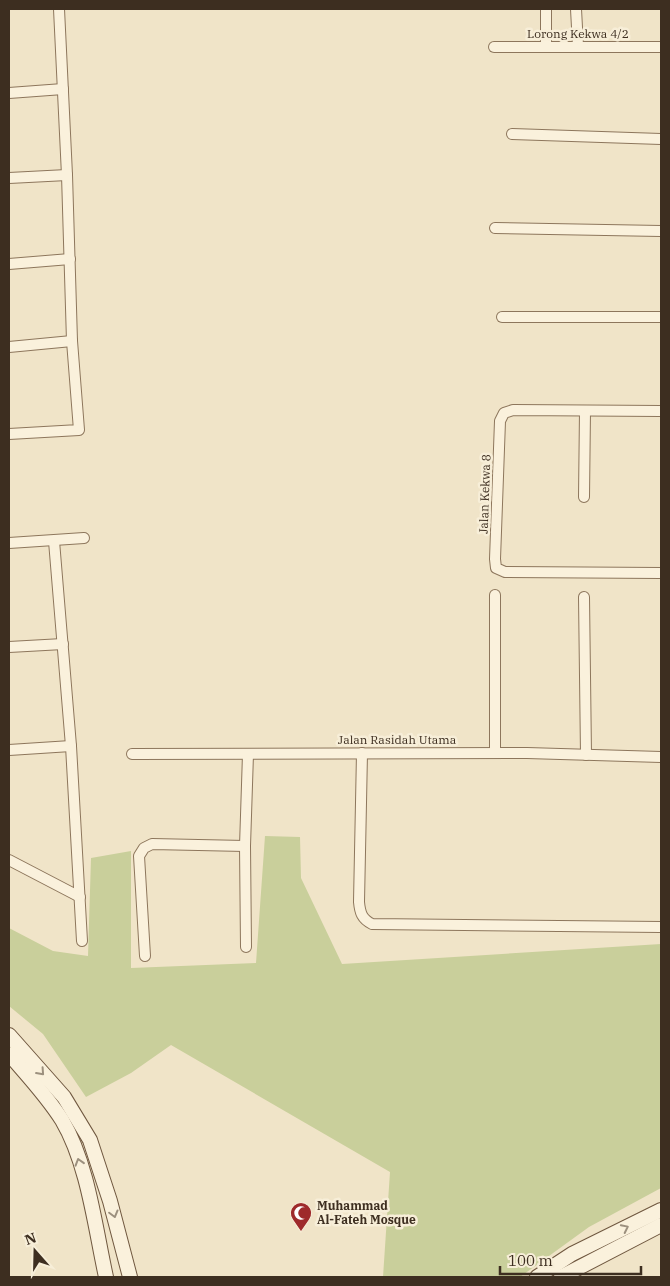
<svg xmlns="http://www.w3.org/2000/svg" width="670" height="1286" viewBox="0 0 670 1286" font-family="'IBM Plex Serif',serif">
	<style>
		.green { fill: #c9cf9b }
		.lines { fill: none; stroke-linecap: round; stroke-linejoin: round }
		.street-casing { stroke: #8d765c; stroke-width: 12 }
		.secondary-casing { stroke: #6f573f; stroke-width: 16 }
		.street { stroke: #faf1dc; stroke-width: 10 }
		.secondary { stroke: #faf1dc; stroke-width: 14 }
		.oneway { stroke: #9c907e }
		.labels { text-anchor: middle; stroke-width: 5; stroke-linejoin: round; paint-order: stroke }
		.street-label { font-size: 12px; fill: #3d2e20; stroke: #f7eed8 }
		.poi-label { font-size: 12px; font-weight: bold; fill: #3d2e20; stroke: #f7eed8; text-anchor: start }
	</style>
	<rect width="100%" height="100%" fill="#f0e4c8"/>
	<polygon class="green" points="265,836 300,837 301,878 342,964 661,944 661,1188 589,1227 520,1277 383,1277 390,1172 171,1045 131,1073 86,1097 43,1034 9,1006 9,928 53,951 88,956 91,858 131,851 131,968 256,963"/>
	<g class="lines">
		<g class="street-casing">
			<g id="street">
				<polyline points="546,9 546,46"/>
				<polyline points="576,9 578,46"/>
				<polyline points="494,47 661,47"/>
				<polyline points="9,93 63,89"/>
				<polyline points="512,134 661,139"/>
				<polyline points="9,178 67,175"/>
				<polyline points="495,228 661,231"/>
				<polyline points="9,264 70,259"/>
				<polyline points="502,317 661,317"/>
				<polyline points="9,347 72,341"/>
				<polyline points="661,411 513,410 504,413 500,421 495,559 496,568 505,572 661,573"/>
				<polyline points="9,434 79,430 72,341 67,175 59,9"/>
				<polyline points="584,497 585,411"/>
				<polyline points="54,541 71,746 82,941"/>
				<polyline points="9,543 84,538"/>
				<polyline points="495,595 495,753"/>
				<polyline points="584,597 586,755"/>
				<polyline points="9,647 63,644"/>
				<polyline points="9,750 71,746"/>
				<path d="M362,753L359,902C360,913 362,919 372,924L661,927"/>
				<polyline points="132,754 527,753 661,757"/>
				<polyline points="9,860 80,897"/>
				<polyline points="246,947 245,846 248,754"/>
				<polyline points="145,956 139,856 144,848 152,844 245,846"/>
			</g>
		</g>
		<g class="secondary-casing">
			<g id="secondary">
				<polyline points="9,1035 64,1097 90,1140 110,1201 130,1277"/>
				<path d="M9,1054C27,1075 47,1096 62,1120C88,1164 95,1227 106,1277"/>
				<polyline points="537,1277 572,1254 661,1210"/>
				<polyline points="561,1277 661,1225"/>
			</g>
		</g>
		<use href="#street" class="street"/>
		<use href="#secondary" class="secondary"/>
	</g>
	<defs><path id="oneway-chevron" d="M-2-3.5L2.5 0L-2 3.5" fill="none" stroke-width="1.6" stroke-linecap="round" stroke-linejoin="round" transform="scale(1.25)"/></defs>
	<g class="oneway">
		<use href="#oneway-chevron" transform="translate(41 1072) rotate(48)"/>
		<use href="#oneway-chevron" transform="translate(79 1162) rotate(-107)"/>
		<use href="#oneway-chevron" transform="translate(114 1214) rotate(75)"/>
		<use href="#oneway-chevron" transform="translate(625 1228) rotate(-26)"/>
	</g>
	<defs>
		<g id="mosque-pin" transform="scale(1.125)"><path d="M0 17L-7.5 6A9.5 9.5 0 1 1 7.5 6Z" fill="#9e2a2b" stroke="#f7eed8"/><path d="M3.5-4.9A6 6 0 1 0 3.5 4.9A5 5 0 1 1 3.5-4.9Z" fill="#fff"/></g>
	</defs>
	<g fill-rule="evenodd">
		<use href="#mosque-pin" x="301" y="1213"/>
	</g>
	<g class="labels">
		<g class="street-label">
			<text x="578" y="38">Lorong Kekwa 4/2</text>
			<text transform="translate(485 494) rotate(-88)" y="4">Jalan Kekwa 8</text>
			<text x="397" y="744">Jalan Rasidah Utama</text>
		</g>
		<g class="poi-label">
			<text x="317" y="1210">Muhammad<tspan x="317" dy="14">Al-Fateh Mosque</tspan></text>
		</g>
	</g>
	<rect width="670" height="1286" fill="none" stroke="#3d2e20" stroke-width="20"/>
	<g transform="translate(35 1251) rotate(340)" stroke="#f7eed8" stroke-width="4" paint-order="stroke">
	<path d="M0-4L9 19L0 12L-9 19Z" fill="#3d2e20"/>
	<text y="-8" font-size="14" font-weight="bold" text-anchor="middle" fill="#3d2e20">N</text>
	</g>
	<path d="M500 1266v8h141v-8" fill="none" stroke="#3d2e20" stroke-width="2.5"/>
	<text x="508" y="1266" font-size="15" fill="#3d2e20" stroke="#f7eed8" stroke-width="4" paint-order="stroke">100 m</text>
</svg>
